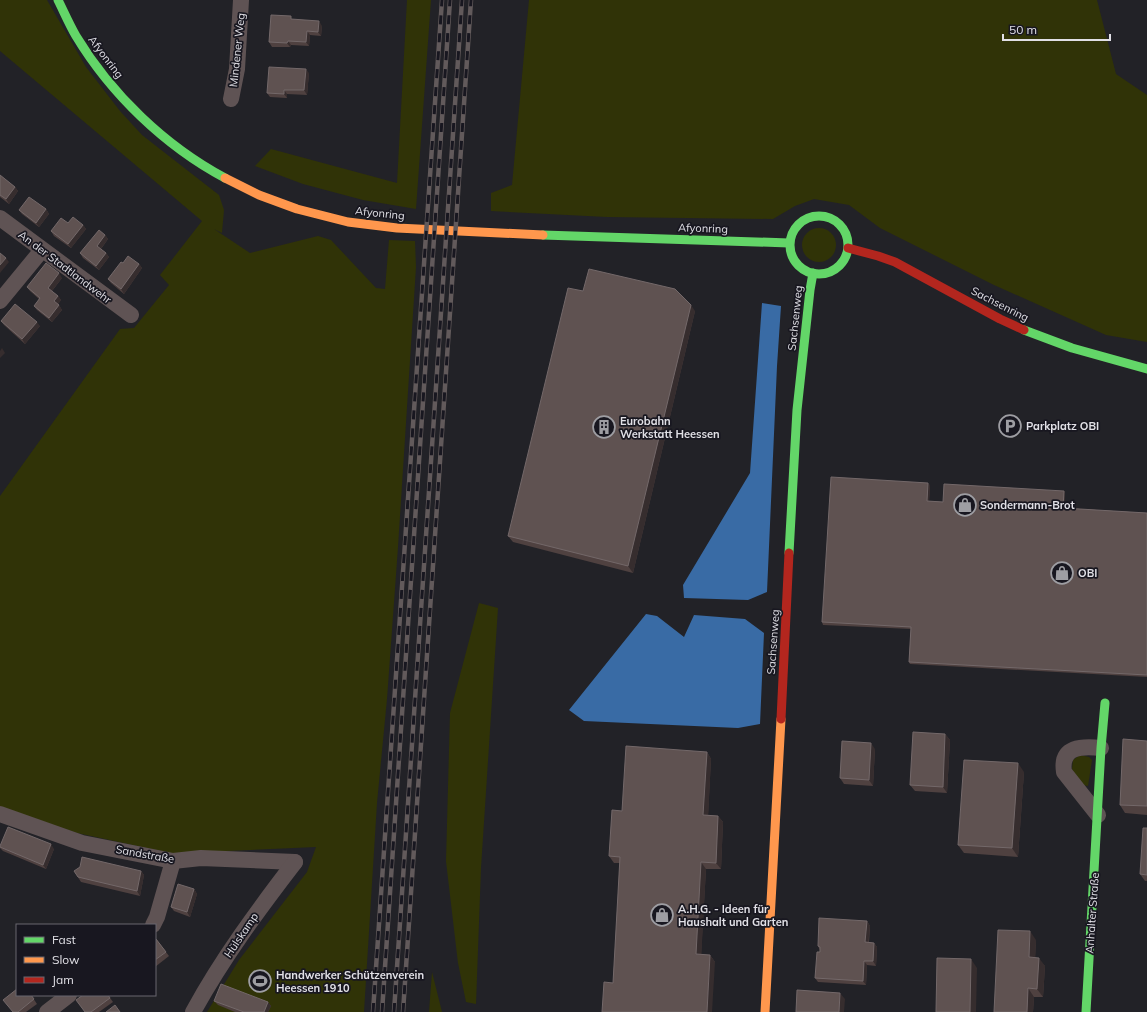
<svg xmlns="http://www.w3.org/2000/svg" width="1147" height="1012" viewBox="0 0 1147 1012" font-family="Mulish,sans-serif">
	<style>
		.green { fill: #303307 }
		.water { fill: #396ba5 }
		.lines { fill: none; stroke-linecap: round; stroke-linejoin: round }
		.street { stroke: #5f5354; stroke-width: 16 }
		.fast { stroke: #63d668; stroke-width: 9 }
		.slow { stroke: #ff974d; stroke-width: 9 }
		.jam { stroke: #b3261e; stroke-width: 9 }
		.rail-casing { stroke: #625a5b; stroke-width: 4.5 }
		.rail { stroke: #181720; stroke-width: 3; stroke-dasharray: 9; stroke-linecap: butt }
		.wall { fill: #4f4140 }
		.shaded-wall { fill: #362d2e }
		.building { fill: #5f5251; stroke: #736869 }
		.labels { text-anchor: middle; stroke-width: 3.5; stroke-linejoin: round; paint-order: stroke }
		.street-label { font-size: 11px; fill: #e1e0e6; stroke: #181720 }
		.poi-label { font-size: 11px; font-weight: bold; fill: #e1e0e6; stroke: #181720; text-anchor: start }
	</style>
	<rect width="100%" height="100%" fill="#222227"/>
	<g class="green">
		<polygon points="0,0 47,0 86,67 120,111 142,135 219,195 224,210 222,233 214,229 250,253 318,236 331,240 376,288 385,289 389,240 415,241 416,267 398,547 387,699 377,803 364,1012 207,1012 239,960 307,872 316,847 202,852 184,856 77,833 0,807 0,496 120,329 134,328 169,285 160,275 202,221 0,51"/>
		<polygon points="407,0 431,0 416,209 363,200 303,184 255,166 271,149 397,183"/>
		<polygon points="529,0 1097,0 1116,74 1147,95 1147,342 1106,335 994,285 880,228 849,205 814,199 795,206 773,219 607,217 491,211 491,193 512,185"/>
		<circle cx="819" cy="245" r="17"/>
		<polygon points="479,603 498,608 481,868 476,1004 466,1002 458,963 446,861 450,713"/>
		<polygon points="1080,755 1089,757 1092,760 1088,786 1082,785 1072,769 1073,760"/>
		<polygon points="432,972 442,1012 429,1012"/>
	</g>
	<g class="water">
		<polygon points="762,303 781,306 777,366 767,592 748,600 684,598 683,585 750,473"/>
		<polygon points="646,614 657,616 684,637 694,615 745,619 764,633 760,724 738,728 584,721 569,710"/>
	</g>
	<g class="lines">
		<g class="street">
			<polyline points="231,99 237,69 241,0"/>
			<polyline points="0,218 131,315"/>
			<polyline points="0,301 42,250"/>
			<polyline points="0,814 82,843 173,861 201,858 295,862"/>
			<path d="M1098,815L1064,772C1060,746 1082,746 1101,748"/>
			<polyline points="153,925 157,917 173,861"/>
			<polyline points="47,1012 69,995"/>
			<path d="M193,1012C222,959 258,910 295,862"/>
		</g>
		<g class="fast">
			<path d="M58,0C64,12 69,24 76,36C111,94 165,146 225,178"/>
			<circle cx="819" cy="245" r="29"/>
			<polyline points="543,235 789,243"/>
			<polyline points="1024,330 1072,348 1147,369"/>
			<polyline points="789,553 797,410 810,290 813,273"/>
			<polyline points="1086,1012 1101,748 1105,703"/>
		</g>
		<g class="slow">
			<polyline points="225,178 259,195 297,209 348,222 397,228 543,235"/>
			<polyline points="765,1012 781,719"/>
		</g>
		<g class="jam">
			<polyline points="848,248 878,256 895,262 1000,319 1024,330"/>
			<polyline points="781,719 789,553"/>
		</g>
		<g class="rail-casing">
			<g id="rail">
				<polyline points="373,1012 442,0"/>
				<polyline points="382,1012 450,0"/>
				<polyline points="394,1012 462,0"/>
				<polyline points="403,1012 471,0"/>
			</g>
		</g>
		<use href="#rail" class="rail"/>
	</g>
	<g class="wall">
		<polygon points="293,19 322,26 321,36 310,35 309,46 291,45 290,47 272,47 269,42"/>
		<polygon points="309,73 307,95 287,94 287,98 270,97 267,93"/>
		<polygon points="0,175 15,187 18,191 9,204 0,197"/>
		<polygon points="46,209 49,214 39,227 22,214 19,210"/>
		<polygon points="68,223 83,225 86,229 71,248 54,236 51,231"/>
		<polygon points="105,235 108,239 101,249 106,253 109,257 99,270 83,258 80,253"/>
		<polygon points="123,263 139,264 142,268 124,294 111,283 108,279"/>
		<polygon points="62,278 52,291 58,296 61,300 58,304 62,310 52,322 37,310 34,306 39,299 30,291 27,287"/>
		<polygon points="583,291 695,311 633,573 513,542 508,536"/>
		<polygon points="1,321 40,326 25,344 4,325"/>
		<polygon points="930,485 929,501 943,502 1064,491 1065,493 1064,508 1147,513 1147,677 910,664 909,662 911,629 823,625 822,622"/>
		<polygon points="945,734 950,740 947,793 915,791 910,785"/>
		<polygon points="1147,741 1147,815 1125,813 1120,805"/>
		<polygon points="875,749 873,786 844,784 840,778"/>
		<polygon points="707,752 711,759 708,815 718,816 723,822 721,869 706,869 701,955 710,955 715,962 613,983 620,863 614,863 609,856 622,811"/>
		<polygon points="1024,772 1018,857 964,853 958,845"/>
		<polygon points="1147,828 1147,881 1145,881 1140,874"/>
		<polygon points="0,846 54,849 46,869 3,851 0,848"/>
		<polygon points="74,871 141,871 144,875 140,896 81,882"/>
		<polygon points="194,889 197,894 190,917 174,911 171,907"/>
		<polygon points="867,921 870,926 869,942 874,943 877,947 876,966 867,965 866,985 818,982 815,978 820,950 818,946"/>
		<polygon points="155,939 156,939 169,956 155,967"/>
		<polygon points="1036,940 1035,957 1045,966 1043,997 1034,997 1033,1012 994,1012"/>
		<polygon points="31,995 37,1004 26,1012 12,1012"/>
		<polygon points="108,995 113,1002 99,1012 84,1012"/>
		<polygon points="214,1001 268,1002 271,1006 268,1012 235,1012 218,1005"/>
	</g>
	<g class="shaded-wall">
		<polygon points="319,21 322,26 321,36 318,32"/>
		<polygon points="307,31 310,35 309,46 306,42"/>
		<polygon points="288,41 291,45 290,47 287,43"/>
		<polygon points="306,69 309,73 307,95 304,90"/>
		<polygon points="284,90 287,94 287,98 284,94"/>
		<polygon points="15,187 18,191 9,204 6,199"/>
		<polygon points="46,209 49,214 39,227 36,223"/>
		<polygon points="83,225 86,229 71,248 68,244"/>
		<polygon points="105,235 108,239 100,250 97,246"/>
		<polygon points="106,253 109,257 99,270 96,266"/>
		<polygon points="6,258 9,262 0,273 0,265"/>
		<polygon points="139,264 142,268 124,294 121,289"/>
		<polygon points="59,273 62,278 51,292 48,288"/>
		<polygon points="58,296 61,300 57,306 54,301"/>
		<polygon points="59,305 62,310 52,322 49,318"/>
		<polygon points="691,305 695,311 633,573 628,566"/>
		<polygon points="37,322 40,326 25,344 22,339"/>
		<polygon points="2,348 5,353 0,358 0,351"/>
		<polygon points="928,483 930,485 929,503 927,501"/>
		<polygon points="1064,491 1065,493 1064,510 1063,508"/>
		<polygon points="945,734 950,740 947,793 943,787"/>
		<polygon points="871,743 875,749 873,786 869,780"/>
		<polygon points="707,752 711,759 708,821 703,815"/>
		<polygon points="1018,763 1024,772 1018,857 1012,848"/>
		<polygon points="718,816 723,822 721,869 716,863"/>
		<polygon points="51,844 54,849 46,869 43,865"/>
		<polygon points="701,862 706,869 701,961 696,954"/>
		<polygon points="141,871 144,875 140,896 137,891"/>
		<polygon points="194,889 197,894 190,917 187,912"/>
		<polygon points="867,921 870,926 868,946 865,942"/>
		<polygon points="1030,931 1036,940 1035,966 1029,957"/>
		<polygon points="874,943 877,947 876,966 873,961"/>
		<polygon points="710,955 715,962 712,1012 707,1012"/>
		<polygon points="1039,958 1045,966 1043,997 1037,989"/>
		<polygon points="971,959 977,968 976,1012 970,1012"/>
		<polygon points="864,961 867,965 866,985 863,981"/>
		<polygon points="1028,988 1034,997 1033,1012 1027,1012"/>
		<polygon points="840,993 845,999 844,1012 839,1012"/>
		<polygon points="268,1002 271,1006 268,1012 264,1012"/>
	</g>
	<g class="building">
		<polygon points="271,15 291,16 291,19 319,21 318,32 307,31 306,42 288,41 287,43 269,42"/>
		<polygon points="269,67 306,69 304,90 284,90 284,94 267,93"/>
		<polygon points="0,175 15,187 6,199 0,195"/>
		<polygon points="29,197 46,209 36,223 19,210"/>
		<polygon points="73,217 83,225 68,244 51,231 61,218 68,223"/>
		<polygon points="99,230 105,235 97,246 106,253 96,266 80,253"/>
		<polygon points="0,253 6,258 0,265"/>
		<polygon points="128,256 139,264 121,289 108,279 121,262 123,263"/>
		<polygon points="46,263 59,273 48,288 58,296 54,301 59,305 49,318 34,306 40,298 27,287"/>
		<polygon points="589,269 675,289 691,305 628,566 508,536 568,288 583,291"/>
		<polygon points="15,304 37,322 22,339 1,321"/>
		<polygon points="831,477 928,483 927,501 943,502 944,484 1064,491 1063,508 1147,513 1147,675 909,662 911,627 822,622"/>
		<polygon points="913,732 945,734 943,787 910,785"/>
		<polygon points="1123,739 1147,741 1147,806 1120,805"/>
		<polygon points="842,741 871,743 869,780 840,778"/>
		<polygon points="626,746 707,752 703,815 718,816 716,863 701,862 696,954 710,955 707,1012 602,1012 604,982 613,983 620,857 609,856 612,810 622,811"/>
		<polygon points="964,760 1018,763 1012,848 958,845"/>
		<polygon points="8,827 51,844 43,865 0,847 0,846"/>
		<polygon points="1143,828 1147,828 1147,875 1140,874"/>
		<polygon points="82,857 141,871 137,891 78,877 74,871 80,867"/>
		<polygon points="178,884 194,889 187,912 171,907"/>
		<polygon points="819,918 867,921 865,942 874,943 873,961 864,961 863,981 815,978 817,952 820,952 820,947 818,946"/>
		<polygon points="998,930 1030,931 1029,957 1039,958 1037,989 1028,988 1027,1012 994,1012"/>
		<polygon points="155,939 156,939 166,952 155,960"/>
		<polygon points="937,958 971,959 970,1012 936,1012"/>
		<polygon points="221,984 268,1002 264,1012 244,1012 214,1001"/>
		<polygon points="17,989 17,995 31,995 34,999 18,1012 13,1012 3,1000"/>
		<polygon points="797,990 840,993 839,1012 796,1012"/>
		<polygon points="83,995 108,995 110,998 91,1012 85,1012 76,1000"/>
		<polygon points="115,1005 120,1012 106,1012"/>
	</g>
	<defs>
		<g id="parking-ring" transform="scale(1.15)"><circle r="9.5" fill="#181720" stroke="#9e9ea3" stroke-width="1.5"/><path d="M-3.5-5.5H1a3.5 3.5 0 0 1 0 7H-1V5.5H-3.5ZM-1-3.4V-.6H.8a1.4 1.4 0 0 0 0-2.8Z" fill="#9e9ea3"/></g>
		<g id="building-ring" transform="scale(1.15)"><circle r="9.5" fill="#181720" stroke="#9e9ea3" stroke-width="1.5"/><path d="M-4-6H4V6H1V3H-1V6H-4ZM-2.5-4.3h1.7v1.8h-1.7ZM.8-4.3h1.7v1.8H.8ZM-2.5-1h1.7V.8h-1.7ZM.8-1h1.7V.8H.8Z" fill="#9e9ea3"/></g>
		<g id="shop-ring" transform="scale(1.15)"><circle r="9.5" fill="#181720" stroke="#9e9ea3" stroke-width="1.5"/><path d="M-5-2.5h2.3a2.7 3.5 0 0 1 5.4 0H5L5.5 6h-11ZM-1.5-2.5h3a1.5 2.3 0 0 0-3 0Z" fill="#9e9ea3"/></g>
		<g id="stadium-ring" transform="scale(1.15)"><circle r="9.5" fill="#181720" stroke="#9e9ea3" stroke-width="1.5"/><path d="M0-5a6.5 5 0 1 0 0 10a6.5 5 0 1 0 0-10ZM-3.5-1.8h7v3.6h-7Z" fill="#9e9ea3"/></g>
	</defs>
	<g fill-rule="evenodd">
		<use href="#parking-ring" x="1010" y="426"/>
		<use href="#building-ring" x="604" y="427"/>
		<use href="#shop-ring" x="965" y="505"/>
		<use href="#shop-ring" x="1062" y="573"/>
		<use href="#shop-ring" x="662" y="915"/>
		<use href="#stadium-ring" x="260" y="981"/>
	</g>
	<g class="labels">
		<g class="street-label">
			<text transform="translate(237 50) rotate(-84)" y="4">Mindener Weg</text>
			<text transform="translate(106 57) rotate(53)" y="4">Afyonring</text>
			<text transform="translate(380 213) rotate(6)" y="4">Afyonring</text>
			<text transform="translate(703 228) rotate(2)" y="4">Afyonring</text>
			<text transform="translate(65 267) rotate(37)" y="4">An der Stadtlandwehr</text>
			<text transform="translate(1000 304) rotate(27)" y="4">Sachsenring</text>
			<text transform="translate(795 318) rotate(-84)" y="4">Sachsenweg</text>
			<text transform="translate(773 642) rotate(-86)" y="4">Sachsenweg</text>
			<text transform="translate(145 854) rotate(10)" y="4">Sandstraße</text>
			<text transform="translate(1092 913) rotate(-86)" y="4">Anhalter Straße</text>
			<text transform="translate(241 935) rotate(-56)" y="4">Hülskamp</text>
		</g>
		<g class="poi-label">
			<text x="620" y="425">Eurobahn<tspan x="620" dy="13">Werkstatt Heessen</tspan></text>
			<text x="1026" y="430">Parkplatz OBI</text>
			<text x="980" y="509">Sondermann-Brot</text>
			<text x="1078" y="577">OBI</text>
			<text x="678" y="913">A.H.G. - Ideen für<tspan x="678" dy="13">Haushalt und Garten</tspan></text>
			<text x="276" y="979">Handwerker Schützenverein<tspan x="276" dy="13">Heessen 1910</tspan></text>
		</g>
	</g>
	<rect x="16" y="924" width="140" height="72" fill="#181720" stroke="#68676f"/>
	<rect x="24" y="937" width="20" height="6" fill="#63d668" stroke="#68676f"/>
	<text x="52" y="944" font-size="12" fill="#e1e0e6">Fast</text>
	<rect x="24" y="957" width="20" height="6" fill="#ff974d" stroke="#68676f"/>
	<text x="52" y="964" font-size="12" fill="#e1e0e6">Slow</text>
	<rect x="24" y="977" width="20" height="6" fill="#b3261e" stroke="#68676f"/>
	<text x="52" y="984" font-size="12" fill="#e1e0e6">Jam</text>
	<path d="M1003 34v6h107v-6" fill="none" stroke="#e1e0e6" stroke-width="2"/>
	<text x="1009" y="34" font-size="12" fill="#e1e0e6" stroke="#181720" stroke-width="3" paint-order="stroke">50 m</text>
</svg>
